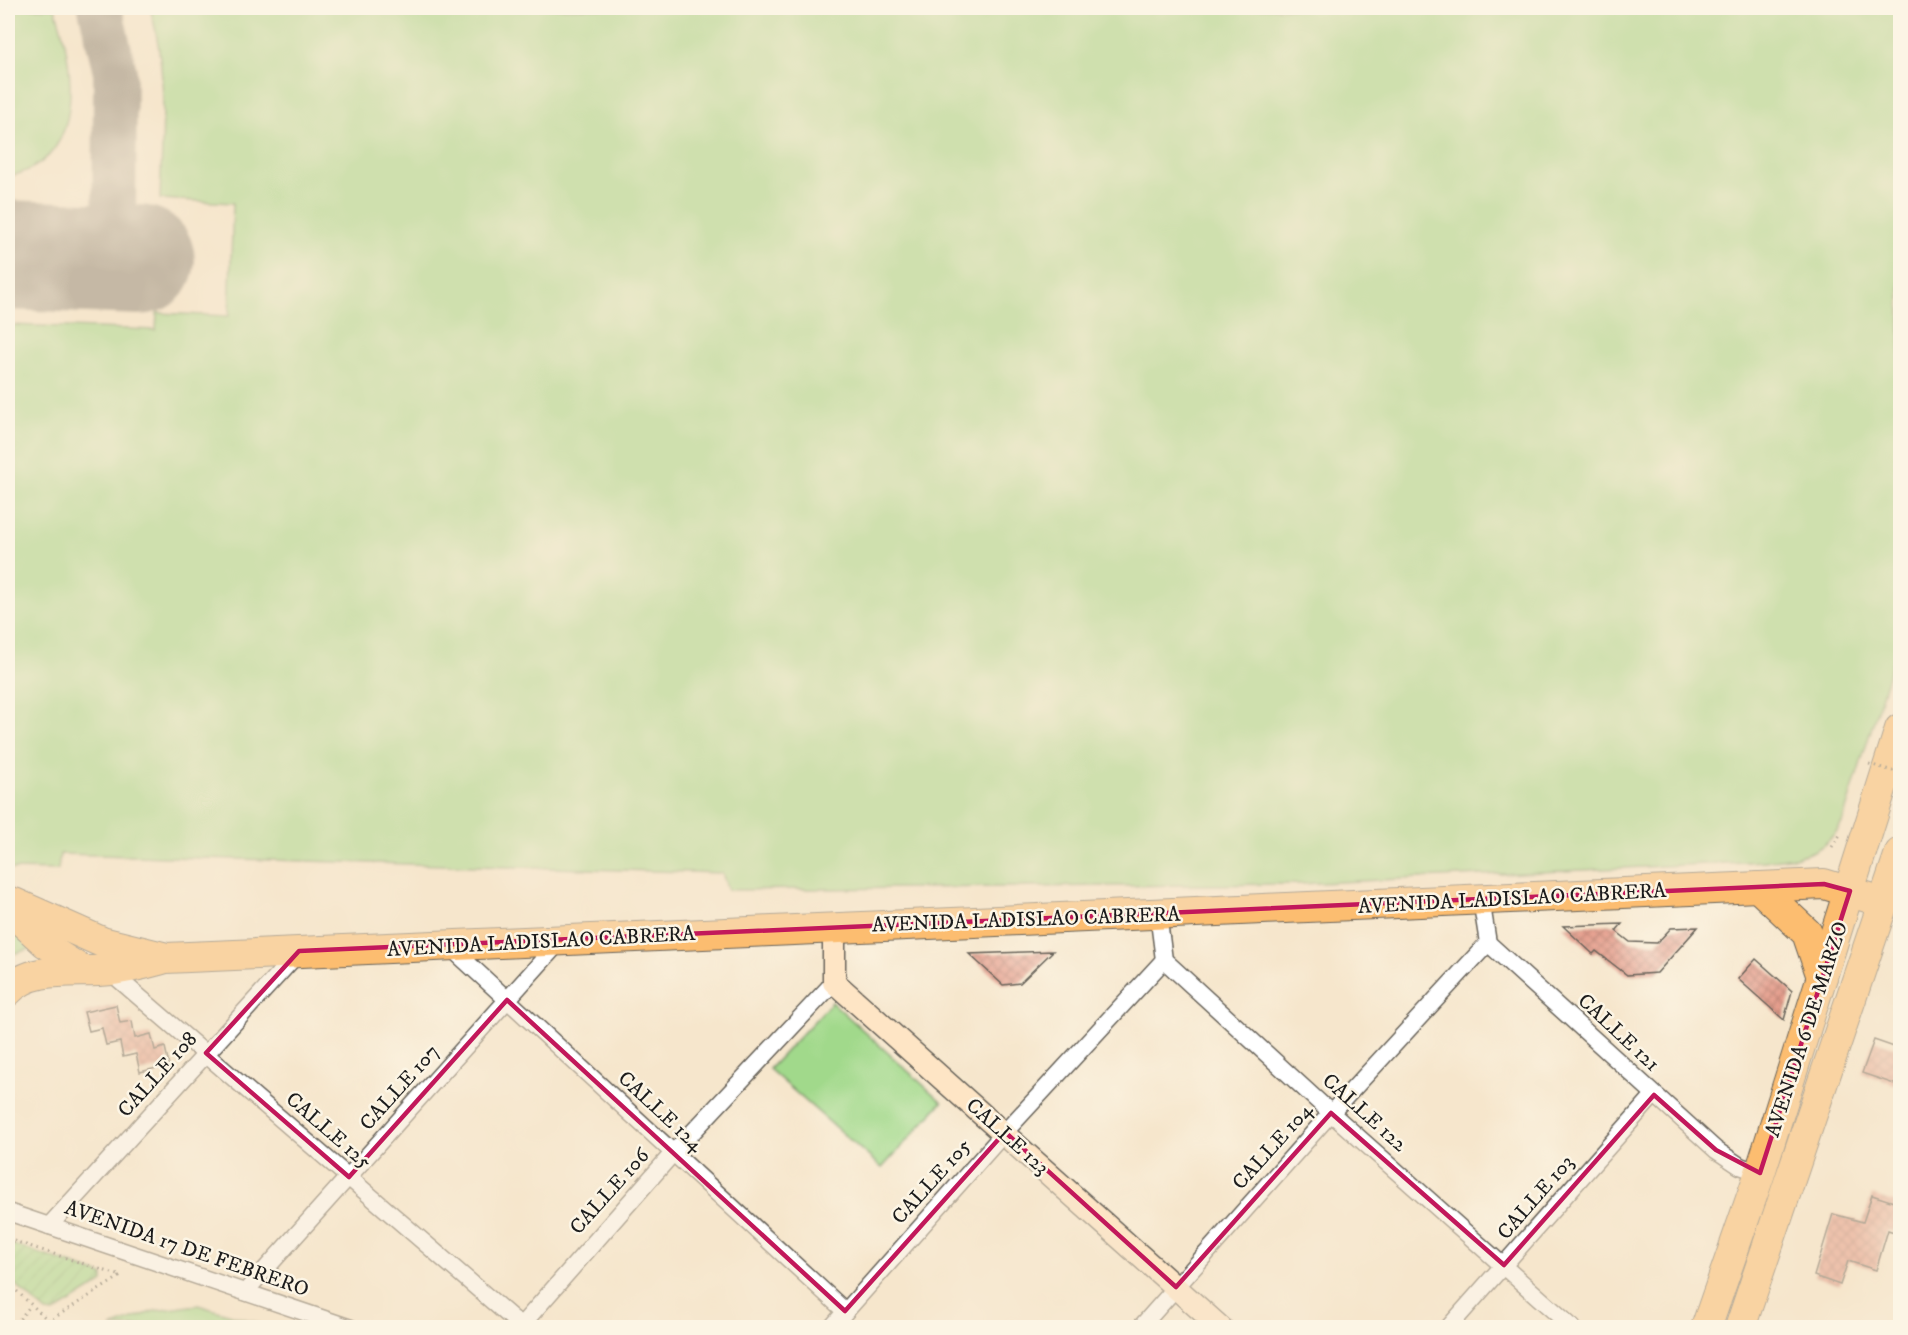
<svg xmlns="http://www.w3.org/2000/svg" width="1908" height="1335" viewBox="0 0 1908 1335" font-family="'IM FELL DW Pica',serif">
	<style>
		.grass { fill: #a1d98b; stroke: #5e7a54; stroke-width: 1.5 }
		.garden { fill: url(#garden-furrows); stroke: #5e7a54; stroke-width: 1.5 }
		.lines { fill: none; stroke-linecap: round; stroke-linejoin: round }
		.taxiway { stroke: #898174; stroke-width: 44 }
		.runway { stroke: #898174; stroke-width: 110 }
		.building { fill: url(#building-cross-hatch) }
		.street-casing { stroke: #68635a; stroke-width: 19 }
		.secondary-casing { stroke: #68635a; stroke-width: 25 }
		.primary-casing { stroke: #68635a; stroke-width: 28 }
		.highway-casing { stroke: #68635a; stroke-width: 32 }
		.path { stroke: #68635a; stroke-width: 3; stroke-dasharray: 1.5 4.5; stroke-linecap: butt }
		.street { stroke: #fff; stroke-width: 16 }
		.secondary { stroke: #fee5c5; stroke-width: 22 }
		.primary { stroke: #fcbd6f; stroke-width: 26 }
		.highway { stroke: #fcbd6f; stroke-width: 30 }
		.path-bridge { stroke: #68635a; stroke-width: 3; stroke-dasharray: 1.5 4.5; stroke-linecap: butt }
		.marked { fill: none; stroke: #c2185b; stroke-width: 4.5; stroke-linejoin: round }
		.labels { text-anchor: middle; stroke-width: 5; stroke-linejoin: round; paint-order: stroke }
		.street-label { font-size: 21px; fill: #1c1c1c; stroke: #fcf5e5 }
	</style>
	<defs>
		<pattern id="garden-furrows" width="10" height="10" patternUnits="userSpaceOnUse" patternTransform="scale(1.5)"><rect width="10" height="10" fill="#a1d98b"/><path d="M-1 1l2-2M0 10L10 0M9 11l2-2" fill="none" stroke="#8aba77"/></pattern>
		<pattern id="building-cross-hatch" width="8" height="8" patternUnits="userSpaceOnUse" patternTransform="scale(1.5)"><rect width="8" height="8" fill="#e39685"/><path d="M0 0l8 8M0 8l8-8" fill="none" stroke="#b77a6c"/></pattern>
	</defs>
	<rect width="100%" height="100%" fill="#fcf5e5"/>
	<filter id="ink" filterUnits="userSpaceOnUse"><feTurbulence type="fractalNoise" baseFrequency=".0167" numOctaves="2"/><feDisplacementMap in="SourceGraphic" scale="12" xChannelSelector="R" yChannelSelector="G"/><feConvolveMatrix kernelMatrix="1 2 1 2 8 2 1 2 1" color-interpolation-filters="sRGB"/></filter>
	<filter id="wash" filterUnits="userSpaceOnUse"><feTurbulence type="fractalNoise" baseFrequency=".008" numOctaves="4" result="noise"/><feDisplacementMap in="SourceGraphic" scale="24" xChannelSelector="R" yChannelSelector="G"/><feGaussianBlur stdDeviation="1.35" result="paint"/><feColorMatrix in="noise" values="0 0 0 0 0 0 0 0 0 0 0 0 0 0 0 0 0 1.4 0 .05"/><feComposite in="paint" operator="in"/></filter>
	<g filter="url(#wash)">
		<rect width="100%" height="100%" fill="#f6e6cc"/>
		<g class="grass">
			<path d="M8,8H55C71,55 86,137 34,167C25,172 18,175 8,176Z"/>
			<path d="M150,8H1900V637L1842,823C1822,857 1801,856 1765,861L1299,884L728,890L722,873L60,854L58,870L8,869V325L156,330L157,313L229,316L233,203L160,199C162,133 169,72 150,8Z"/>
			<polygon points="8,929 25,937 34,948 8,955"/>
			<polygon points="832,1002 942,1102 882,1168 769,1069"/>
			<polygon points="198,1305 257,1323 261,1327 111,1327 154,1311"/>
		</g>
		<polygon class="garden" points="8,1243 103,1275 103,1282 54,1313 46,1312 8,1278"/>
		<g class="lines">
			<polyline class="taxiway" points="100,8 115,72 114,259"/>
			<polyline class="runway" points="8,255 140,260"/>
		</g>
		<g id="blocks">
			<g class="building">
				<polygon points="1622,924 1616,931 1630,942 1657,943 1671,928 1698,927 1657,973 1627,975 1596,951 1593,954 1563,926"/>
				<polygon points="1053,951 1020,983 1003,985 969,954"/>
				<polygon points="1756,959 1792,991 1784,1020 1738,979"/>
				<polygon points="116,1005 120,1023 132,1021 135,1038 151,1034 155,1050 165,1047 169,1065 140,1072 136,1054 123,1057 120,1042 106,1045 102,1028 89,1031 84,1012"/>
				<polygon points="1874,1040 1900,1049 1900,1086 1862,1073"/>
				<polygon points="1872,1195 1900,1204 1900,1234 1888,1230 1876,1270 1848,1261 1840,1285 1814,1276 1833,1214 1863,1222"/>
			</g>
		</g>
	</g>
	<g filter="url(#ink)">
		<use href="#blocks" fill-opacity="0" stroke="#68635a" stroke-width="1.5"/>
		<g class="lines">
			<g class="street-casing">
				<g id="street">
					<polyline points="1481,899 1488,943 1716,1150 1740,1166 1760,1173"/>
					<polyline points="1158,913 1164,960 1331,1113 1573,1328"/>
					<polyline points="448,945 845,1311"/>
					<polyline points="108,970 520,1325"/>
					<polyline points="8,1212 351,1328"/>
					<polyline points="49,1226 299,952"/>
					<polyline points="245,1292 561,940"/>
					<polyline points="519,1328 673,1153 834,982"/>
					<polyline points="831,1328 1005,1132 1164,960"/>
					<polyline points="1140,1328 1331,1113 1488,943"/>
					<polyline points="1448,1328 1654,1095"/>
				</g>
			</g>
			<g class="secondary-casing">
				<polyline id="secondary" points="834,927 834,982 1221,1328"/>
			</g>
			<g class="primary-casing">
				<polyline id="primary" points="8,911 44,944 86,971"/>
			</g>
			<g class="highway-casing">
				<g id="highway">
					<polyline points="1758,887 1807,933 1822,977"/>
					<polyline points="8,904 14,903 102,942 163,957"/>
					<path d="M8,991C33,964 77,974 111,970C130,968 147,963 166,958L1824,884L1883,902"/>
					<polyline points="1706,1328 1760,1173 1900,729"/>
					<polyline points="1740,1328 1900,853"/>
				</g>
			</g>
			<g class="path">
				<polyline points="1832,847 1842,832"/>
				<polyline points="8,1239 121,1276 49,1321 42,1328"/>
				<polyline points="8,1283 49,1321"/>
				<polyline points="12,1328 31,1305"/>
			</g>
			<use href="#street" class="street"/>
			<use href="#secondary" class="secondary"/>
			<use href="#primary" class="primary"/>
			<use href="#highway" class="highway"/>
			<polyline class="path-bridge" points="1869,764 1900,773"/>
		</g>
	</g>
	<path d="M0 0H1908V1335H0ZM1824,884L1850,891L1760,1173L1716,1150L1654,1095L1504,1265L1331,1113L1176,1287L1005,1132L845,1311L507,1000L349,1177L206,1053L299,951Z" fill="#f6e6cc" fill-opacity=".55" fill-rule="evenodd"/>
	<path class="marked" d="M1824,884L1850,891L1760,1173L1716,1150L1654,1095L1504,1265L1331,1113L1176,1287L1005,1132L845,1311L507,1000L349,1177L206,1053L299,951Z"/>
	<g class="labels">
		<g class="street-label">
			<text transform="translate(1512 898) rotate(-3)" y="7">AVENIDA LADISLAO CABRERA</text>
			<text transform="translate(1026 919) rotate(-2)" y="7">AVENIDA LADISLAO CABRERA</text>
			<text transform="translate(541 941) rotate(-3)" y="7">AVENIDA LADISLAO CABRERA</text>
			<text transform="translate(1806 1029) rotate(-72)" y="7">AVENIDA 6 DE MARZO</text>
			<text transform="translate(1619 1032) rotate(43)" y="7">CALLE 121</text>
			<text transform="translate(157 1074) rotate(-48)" y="7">CALLE 108</text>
			<text transform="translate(399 1087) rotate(-48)" y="7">CALLE 107</text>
			<text transform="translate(661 1111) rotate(43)" y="7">CALLE 124</text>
			<text transform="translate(1365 1112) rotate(42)" y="7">CALLE 122</text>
			<text transform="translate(329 1130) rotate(41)" y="7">CALLE 125</text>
			<text transform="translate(1008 1136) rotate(42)" y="7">CALLE 123</text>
			<text transform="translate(1272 1146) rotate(-48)" y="7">CALLE 104</text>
			<text transform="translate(931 1181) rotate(-48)" y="7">CALLE 105</text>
			<text transform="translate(609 1191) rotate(-48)" y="7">CALLE 106</text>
			<text transform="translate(1535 1197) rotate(-49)" y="7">CALLE 103</text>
			<text transform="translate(187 1248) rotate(19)" y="7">AVENIDA 17 DE FEBRERO</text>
		</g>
	</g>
	<rect width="1908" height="1335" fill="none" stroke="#fcf5e5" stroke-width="30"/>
</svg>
